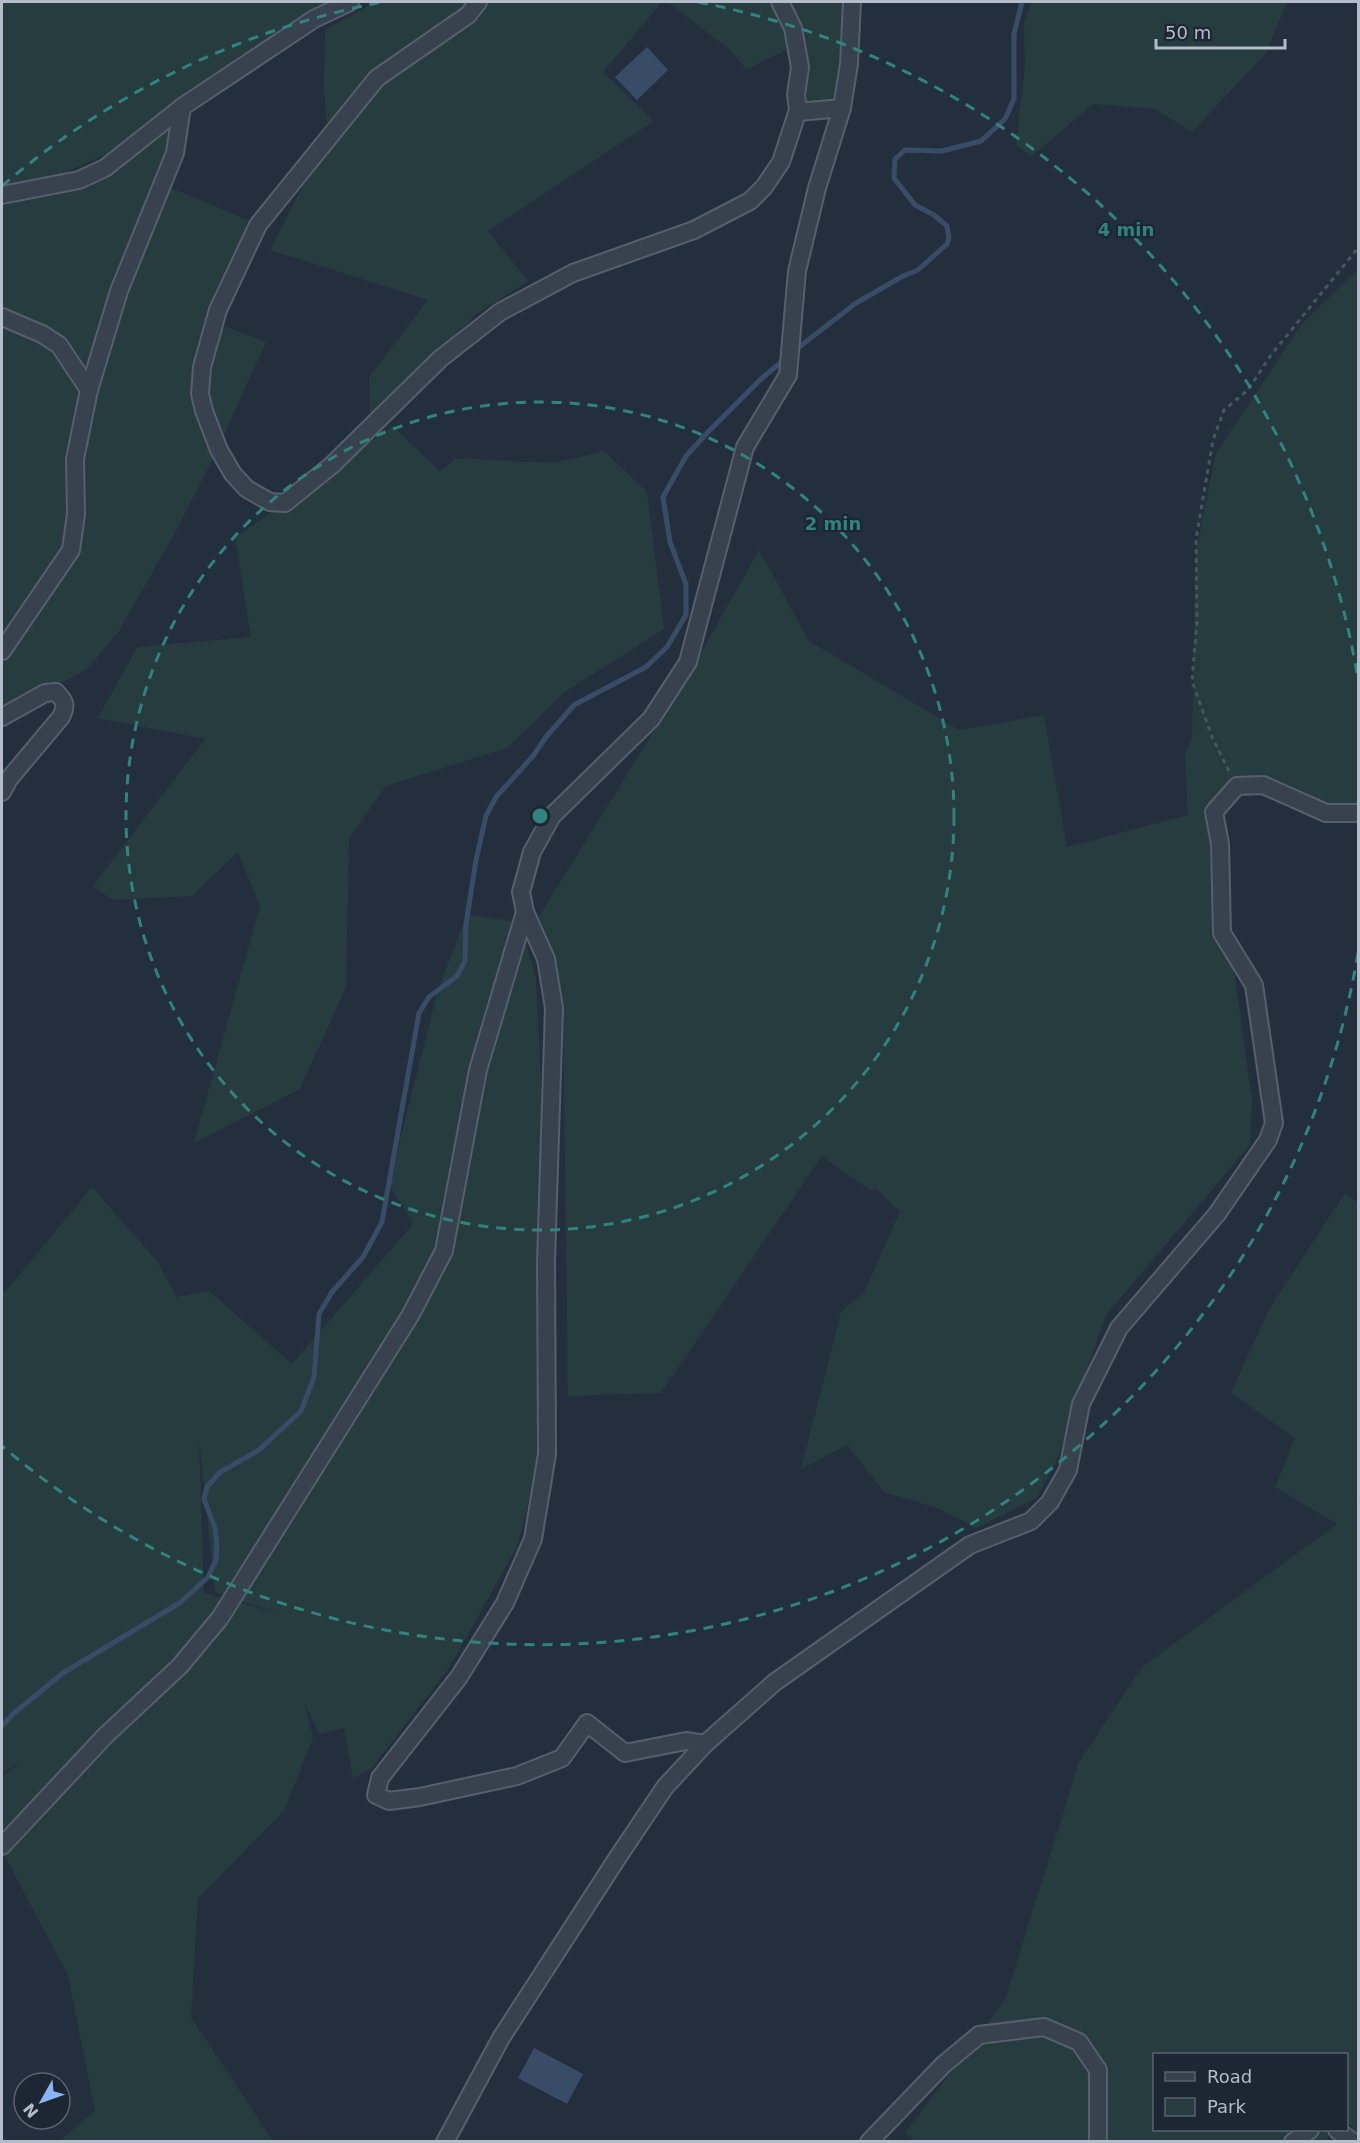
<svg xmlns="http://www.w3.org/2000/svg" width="1360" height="2143" viewBox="0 0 1360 2143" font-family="'DejaVu Sans',sans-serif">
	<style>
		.green { fill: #263c3f; fill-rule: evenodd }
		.water { fill: #394c67 }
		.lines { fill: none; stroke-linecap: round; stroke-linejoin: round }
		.stream { stroke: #394c67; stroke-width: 5 }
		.minor-casing { stroke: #565f6c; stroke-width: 20 }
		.path { stroke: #44595c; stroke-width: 3; stroke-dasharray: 4.5 4.5; stroke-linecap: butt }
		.minor { stroke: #38414e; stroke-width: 16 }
		.ring { fill: none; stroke: #308480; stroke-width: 3; stroke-dasharray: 10 8 }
		.centre { fill: #308480; stroke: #1d2633; stroke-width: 3 }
		.ring-label { font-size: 18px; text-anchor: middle; font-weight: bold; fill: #308480; stroke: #1d2633; stroke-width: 4.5; stroke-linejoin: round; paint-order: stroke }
	</style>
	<rect width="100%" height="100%" fill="#242f3e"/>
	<g class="green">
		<polygon points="2,2 339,2 144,137 2,201"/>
		<polygon points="375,2 662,2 603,72 654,121 488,231 528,281 477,314 370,417 369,377 428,300 270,250 328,136 324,89 325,30"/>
		<polygon points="668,2 776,2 789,49 746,69 730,50"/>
		<polygon points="783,2 843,2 835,109 809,111 787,6"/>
		<polygon points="1031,2 1287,2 1266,53 1192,132 1155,109 1093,104 1031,157 1016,144 1025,66 1024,25"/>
		<polygon points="179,123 159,183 248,220 214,322 266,342 213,459 172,538 119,631 87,669 2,716 2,204 91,174"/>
		<polygon points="1358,269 1358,805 1318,809 1263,785 1211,803 1252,1100 1250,1145 1106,1315 1078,1395 1059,1455 1037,1498 976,1528 937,1508 884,1492 847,1445 801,1469 841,1312 864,1292 900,1212 877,1189 871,1191 822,1156 661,1393 568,1396 563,1011 538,918 689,674 759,550 809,641 959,730 1044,715 1067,847 1188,815 1185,755 1192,737 1196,550 1216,453 1301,325"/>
		<polygon points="393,426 440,472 456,458 553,463 604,451 647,492 664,629 565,692 507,748 386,786 349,838 346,987 300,1089 194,1143 260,906 238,852 192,896 113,900 93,886 205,739 98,718 137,647 251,637 235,538"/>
		<path d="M467,915L520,922L536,978L556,1399L517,1547L449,1668L371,1769L353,1778L344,1728L319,1734L304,1702L313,1738L284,1811L198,1898L191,2017L273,2141H62L64,2137L95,2111L68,1975L4,1855L56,1793L54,1788L2,1829V1776L24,1761L2,1773V1293L5,1292L92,1187L157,1261L177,1297L209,1291L292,1364L413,1224L389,1184L438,990ZM199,1438L215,1592L280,1614L204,1593Z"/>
		<polygon points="1345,1193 1358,1203 1358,1497 1356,1501 1358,1498 1358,2133 1347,2122 1346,2054 1154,2054 1154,2130 1331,2130 1326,2141 917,2142 905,2133 1005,2000 1079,1762 1141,1668 1337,1524 1275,1487 1295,1438 1231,1393 1269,1309"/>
	</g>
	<g class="water">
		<polygon points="647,47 668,70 637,100 615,77"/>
		<polygon points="534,2048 583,2074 567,2104 518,2078"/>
	</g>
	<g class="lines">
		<g class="stream">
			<polyline points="794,351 856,303 903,276 918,270 947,244 949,238 947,226 934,215 915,205 894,178 895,159 905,150 942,151 981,141 1005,119 1014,99 1014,34 1022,2"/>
			<polyline points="2,1726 13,1714 63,1673 181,1602 208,1577 216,1560 217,1544 215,1528 204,1499 207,1487 219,1473 259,1450 301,1411 314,1377 319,1314 332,1292 363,1257 382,1222 419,1013 429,997 457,976 465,961 466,924 476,860 486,816 496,797 533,756 546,737 574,705 646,667 667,647 686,615 686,584 670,542 663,497 686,456 708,432 762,378 785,359"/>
		</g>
		<g class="minor-casing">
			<g id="minor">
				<polyline points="478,2 468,15 377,78 258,225 218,310 202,367 200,394 204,411 219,450 233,474 247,489 270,502 285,503 332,465 440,359 500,312 573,273 694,230 750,201 764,187 781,162 798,110 796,95 800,67 793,28 780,2"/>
				<polyline points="798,112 842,108"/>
				<polyline points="2,195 79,180 105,168 182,107 314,19 350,2"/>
				<polyline points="2,317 42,334 59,345 89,390"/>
				<polyline points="2,651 71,550 76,514 75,459 89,390 119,291 175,153 182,107"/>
				<path d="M2,717L45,693L56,692C65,701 67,705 61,717L9,779L2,792"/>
				<polyline points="705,1744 686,1741 625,1753 587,1723 562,1758 517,1776 420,1797 389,1801 376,1795 380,1778 459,1677 505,1603 533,1539 547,1454 546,1262 554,1008 546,959 525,912 521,892 532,852 552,816 651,719 688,662 745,447 788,375 797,271 817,188 842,108 849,64 852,2"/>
				<polyline points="2,1846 105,1736 180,1666 220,1618 410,1316 444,1251 478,1070 525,912"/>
				<polyline points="1337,2130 1353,2142"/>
				<polyline points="445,2142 501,2038 618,1857 665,1787 705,1744 775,1682 970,1545 1031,1521 1050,1502 1068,1470 1081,1404 1119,1328 1217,1214 1268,1140 1274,1123 1254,985 1222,933 1220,844 1214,812 1237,786 1263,785 1326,813 1358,813"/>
				<polyline points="869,2142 943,2065 979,2035 1044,2027 1079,2042 1098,2070 1098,2142"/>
				<polyline points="1293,2142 1310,2130"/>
			</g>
		</g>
		<polyline class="path" points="1229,771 1212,737 1192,681 1197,622 1196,539 1213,440 1224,410 1248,390 1271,355 1358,248"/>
		<use href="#minor" class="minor"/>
	</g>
	<g class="ring">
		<circle cx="540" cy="816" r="414"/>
		<path d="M1358 953A829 829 0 0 1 2 1446M2 186A829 829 0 0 1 382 2M698 2A829 829 0 0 1 1358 679"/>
	</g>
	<circle cx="540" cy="816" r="9" class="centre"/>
	<g class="ring-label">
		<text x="1126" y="236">4 min</text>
		<text x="833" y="530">2 min</text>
	</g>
	<rect width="1360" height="2143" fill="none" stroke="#b4bcc9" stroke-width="6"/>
	<rect x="1153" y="2053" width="195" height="78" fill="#1d2633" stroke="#59626f" stroke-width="1.5"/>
	<rect x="1165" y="2072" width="30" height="9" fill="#38414e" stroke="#59626f" stroke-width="1.5"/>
	<text x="1207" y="2083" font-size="18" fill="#b4bcc9">Road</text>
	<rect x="1165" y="2098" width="30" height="18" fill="#263c3f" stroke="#59626f" stroke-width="1.5"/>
	<text x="1207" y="2113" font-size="18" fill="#b4bcc9">Park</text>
	<g transform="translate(42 2101) rotate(230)"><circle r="28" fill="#1d2633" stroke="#59626f" stroke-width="1.5"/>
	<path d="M0-4.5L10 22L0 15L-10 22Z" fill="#8ab4f8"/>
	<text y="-9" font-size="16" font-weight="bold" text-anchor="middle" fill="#b4bcc9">N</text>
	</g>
	<path d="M1156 39v9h129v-9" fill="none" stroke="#b4bcc9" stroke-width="3"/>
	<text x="1165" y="39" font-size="18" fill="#b4bcc9" stroke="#1d2633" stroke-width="4.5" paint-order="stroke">50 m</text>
</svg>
